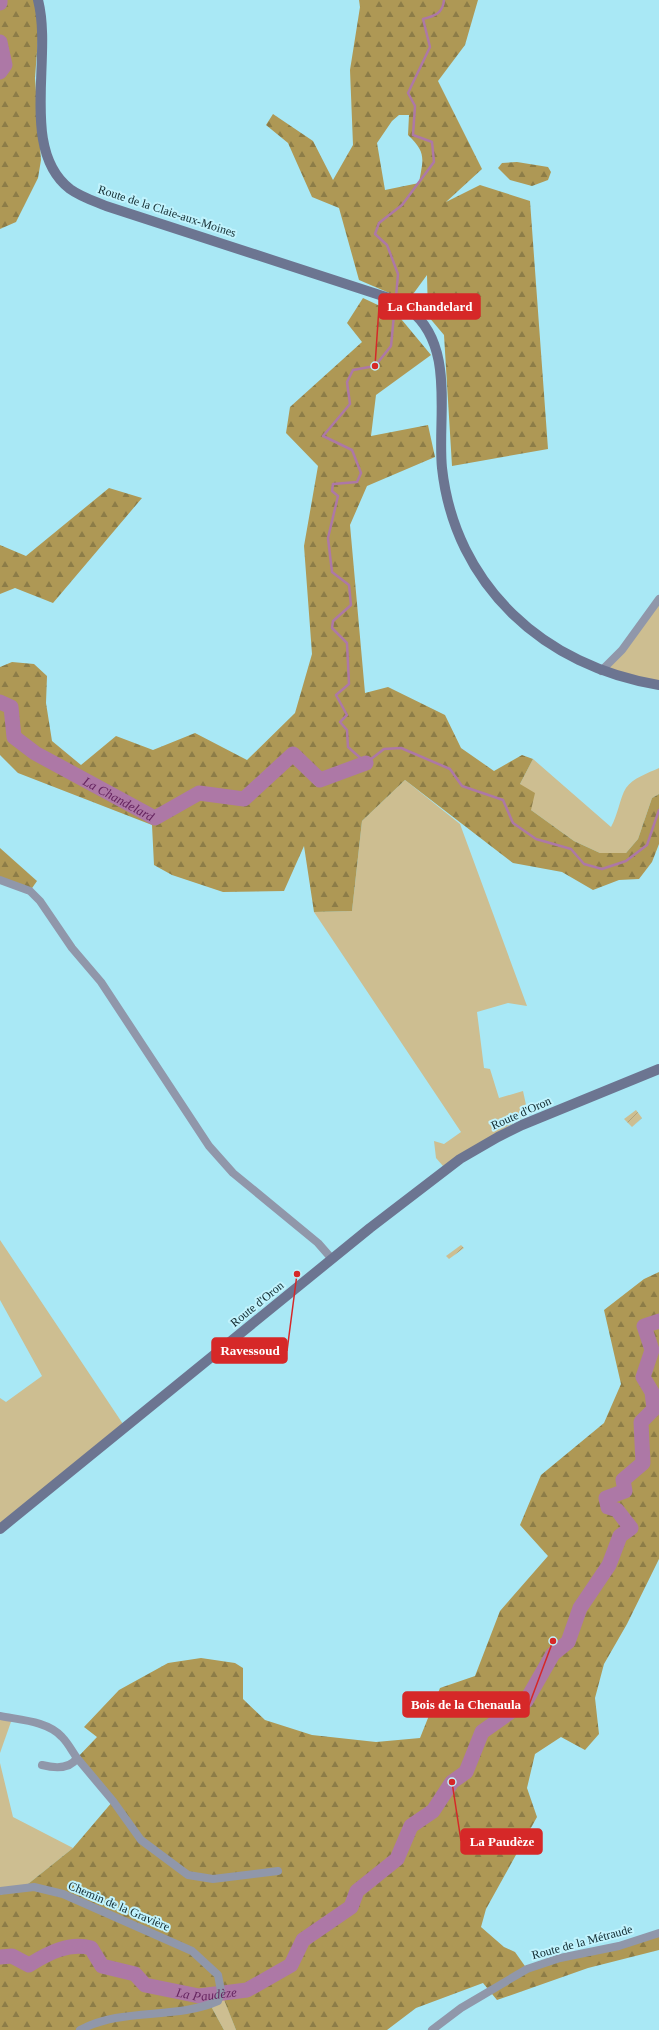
<svg xmlns="http://www.w3.org/2000/svg" width="659" height="2030" viewBox="0 0 659 2030" font-family="Georgia,serif">
	<style>
		.grass { fill: #cdbe91 }
		.forest { fill: url(#forest-firs); fill-rule: evenodd }
		.garden { fill: url(#garden-furrows) }
		.lines { fill: none; stroke-linecap: round; stroke-linejoin: round }
		.stream { stroke: #ad78a6; stroke-width: 2.5 }
		.river { stroke: #ad78a6; stroke-width: 15 }
		.minor { stroke: #9097aa; stroke-width: 8 }
		.secondary { stroke: #6c7591; stroke-width: 10 }
		.labels { text-anchor: middle; stroke-width: 4; stroke-linejoin: round; paint-order: stroke }
		.street-label { font-size: 12px; fill: #112a2f; stroke: #c1f3fd }
		.water-label { font-size: 13px; font-style: italic; fill: #662560; stroke: #c1f3fd }
		.leader { fill: none; stroke: #d62828; stroke-width: 1.5 }
		.callout-dot { fill: #d62828; stroke: #c1f3fd; stroke-width: 1.5 }
		.callout { fill: #d62828; stroke: #d62828; stroke-width: 1.5 }
		.callout-label { font-size: 13px; text-anchor: middle; font-weight: bold; fill: #fff }
	</style>
	<defs>
		<pattern id="forest-firs" width="22" height="20" patternUnits="userSpaceOnUse"><rect width="22" height="20" fill="#ae9855"/><path d="M5 1l3.5 6h-7zM16 11l3.5 6h-7z" fill="#8c7c47"/></pattern>
		<pattern id="garden-furrows" width="10" height="10" patternUnits="userSpaceOnUse"><rect width="10" height="10" fill="#cdbe91"/><path d="M-1 1l2-2M0 10L10 0M9 11l2-2" fill="none" stroke="#afa37d"/></pattern>
	</defs>
	<rect width="100%" height="100%" fill="#a9e8f5"/>
	<g class="grass">
		<polygon points="659,599 659,685 601,671"/>
		<path d="M533,759L611,827C618,815 620,797 626,788C633,778 648,773 659,768V794L652,798L638,839L626,853H600L574,841L531,810L520,784Z"/>
		<polygon points="405,780 460,824 527,1006 508,1003 477,1012 484,1068 490,1069 499,1098 523,1091 528,1114 443,1166 436,1158 434,1141 444,1144 461,1132 314,912 352,911 362,821"/>
		<polygon points="0,1240 125,1427 0,1529 0,1398 6,1402 42,1376 0,1300"/>
		<polygon points="0,1716 12,1719 0,1753"/>
		<polygon points="0,1763 13,1817 73,1848 28,1884 0,1895"/>
		<polygon points="221,1991 236,2030 224,2030 212,2008"/>
	</g>
	<g class="forest">
		<polygon points="0,0 34,0 39,25 35,78 41,160 38,178 16,222 0,229"/>
		<path d="M359,0H478L465,45L438,81L482,169L446,202L480,185L530,201L548,449L452,466L444,335L428,316L427,275L408,301L359,280L339,208L312,197L288,143L266,125L273,114L313,141L333,180L353,145L350,70L360,7ZM399,115H409L408,135C427,153 423,159 419,183L385,190L377,143L392,121Z"/>
		<polygon points="517,162 548,167 551,172 548,180 532,186 510,180 498,168 502,163"/>
		<polygon points="363,298 397,314 431,355 376,395 371,436 428,425 435,457 367,486 350,525 365,693 388,687 445,715 461,748 494,771 522,755 533,759 520,784 535,793 531,810 574,841 600,853 626,853 638,839 652,798 659,794 659,844 652,862 639,879 619,880 593,890 562,872 513,863 405,780 362,821 352,911 314,912 304,846 284,891 223,892 172,875 154,865 152,825 18,773 0,755 0,667 12,662 34,664 47,676 46,703 52,741 81,765 116,736 153,750 195,733 247,760 295,713 312,654 304,546 318,466 286,433 290,407 362,342 347,323"/>
		<polygon points="109,488 142,498 53,603 15,588 0,594 0,545 26,556"/>
		<polygon points="0,848 37,881 30,891 0,880"/>
		<polygon points="659,1272 659,1559 627,1624 604,1664 595,1698 599,1734 585,1750 561,1737 535,1754 527,1788 537,1817 486,1909 481,1927 504,1947 515,1952 527,1969 659,1933 659,1950 588,1968 497,2000 483,1983 416,2008 387,2030 236,2030 221,1992 212,2008 224,2030 0,2030 0,1895 28,1884 73,1848 113,1801 77,1758 97,1737 84,1727 119,1690 168,1663 201,1658 235,1663 243,1668 243,1699 265,1720 312,1735 376,1742 420,1738 440,1688 475,1676 500,1611 548,1556 520,1525 541,1475 604,1423 621,1384 604,1310 644,1279"/>
	</g>
	<g class="garden">
		<polygon points="636,1110 642,1118 632,1127 624,1119"/>
		<polygon points="461,1245 464,1248 449,1259 446,1256"/>
	</g>
	<g class="lines">
		<g class="stream">
			<path d="M396,297L398,274L387,245L375,234L379,223L402,205L434,162L432,142L413,135L415,106L408,93L430,47L423,19C435,16 443,13 444,0"/>
			<polyline points="395,304 391,346 375,366 353,370 347,382 350,404 323,436 352,450 361,473 357,482 333,484 332,491 338,496 328,538 332,572 349,585 351,605 333,621 332,628 347,643 349,684 336,695 347,715 340,722 347,730 348,747 366,763 384,749 401,748 450,769 462,786 503,800 513,823 536,839 571,849 584,864 602,869 626,861 647,845 659,810"/>
		</g>
		<g class="river">
			<polyline points="0,3 0,0"/>
			<polyline points="0,42 5,65 0,72"/>
			<path id="s1" d="M0,702L11,707L14,737L35,753L155,818L199,793L244,799L293,754L320,780L366,763"/>
			<path id="s2" d="M0,1957L12,1956L29,1965C48,1953 69,1942 91,1948L102,1966L135,1974L145,1985L199,1996L247,1990L291,1965L303,1940L351,1907L357,1891L397,1859L411,1826L433,1811L452,1782L466,1772L482,1732L526,1701L553,1654L568,1642L580,1608L609,1565L620,1536L631,1528L617,1510L608,1507L606,1498L625,1491L623,1480L643,1463L641,1422L654,1409L652,1392L643,1377L652,1350L644,1326L659,1321"/>
		</g>
		<g class="minor">
			<polyline points="601,671 622,650 659,599"/>
			<polyline points="0,880 30,891 40,901 72,948 101,982 209,1146 233,1173 318,1243 332,1259"/>
			<path d="M0,1716C20,1720 48,1721 62,1737C68,1743 72,1751 77,1758C70,1769 54,1768 42,1765"/>
			<polyline points="77,1758 113,1801 141,1840 188,1875 213,1879 278,1871"/>
			<path d="M0,1891L34,1887L63,1894L192,1951L218,1975L221,1991L218,2001C175,2020 123,2007 80,2030"/>
			<polyline points="432,2030 461,2008 527,1969 560,1958 619,1946 659,1933"/>
		</g>
		<g class="secondary">
			<path d="M38,0C53,57 19,150 70,189C81,197 94,201 106,206L389,298C396,302 404,305 410,310C456,346 437,418 442,468C455,586 545,667 659,685"/>
			<polyline points="0,1529 370,1228 460,1159 498,1137 522,1125 659,1069"/>
		</g>
	</g>
	<g class="labels">
		<g class="street-label">
			<text transform="translate(167 211) rotate(18)" y="4">Route de la Claie-aux-Moines</text>
			<text transform="translate(521 1113) rotate(-24)" y="4">Route d'Oron</text>
			<text transform="translate(257 1304) rotate(-39)" y="4">Route d'Oron</text>
			<text transform="translate(119 1906) rotate(23)" y="4">Chemin de la Gravière</text>
			<text transform="translate(582 1942) rotate(-15)" y="4">Route de la Métraude</text>
		</g>
		<g class="water-label">
			<text dy="5" stroke="none"><textPath href="#s1" startOffset="164">La Chandelard</textPath></text>
			<text dy="5" stroke="none"><textPath href="#s2" startOffset="230">La Paudèze</textPath></text>
		</g>
	</g>
	<path class="leader" d="M375 366L379 307M297 1274L287 1351M553 1641L529 1705M452 1782L461 1841"/>
	<g class="callout-dot">
		<circle cx="375" cy="366" r="4"/>
		<circle cx="297" cy="1274" r="4"/>
		<circle cx="553" cy="1641" r="4"/>
		<circle cx="452" cy="1782" r="4"/>
	</g>
	<g class="callout">
		<rect x="379" y="294" width="101" height="25" rx="4"/>
		<rect x="212" y="1338" width="75" height="25" rx="4"/>
		<rect x="403" y="1692" width="126" height="25" rx="4"/>
		<rect x="461" y="1829" width="81" height="25" rx="4"/>
	</g>
	<g class="callout-label">
		<text x="430" y="311">La Chandelard</text>
		<text x="250" y="1355">Ravessoud</text>
		<text x="466" y="1709">Bois de la Chenaula</text>
		<text x="502" y="1846">La Paudèze</text>
	</g>
</svg>
